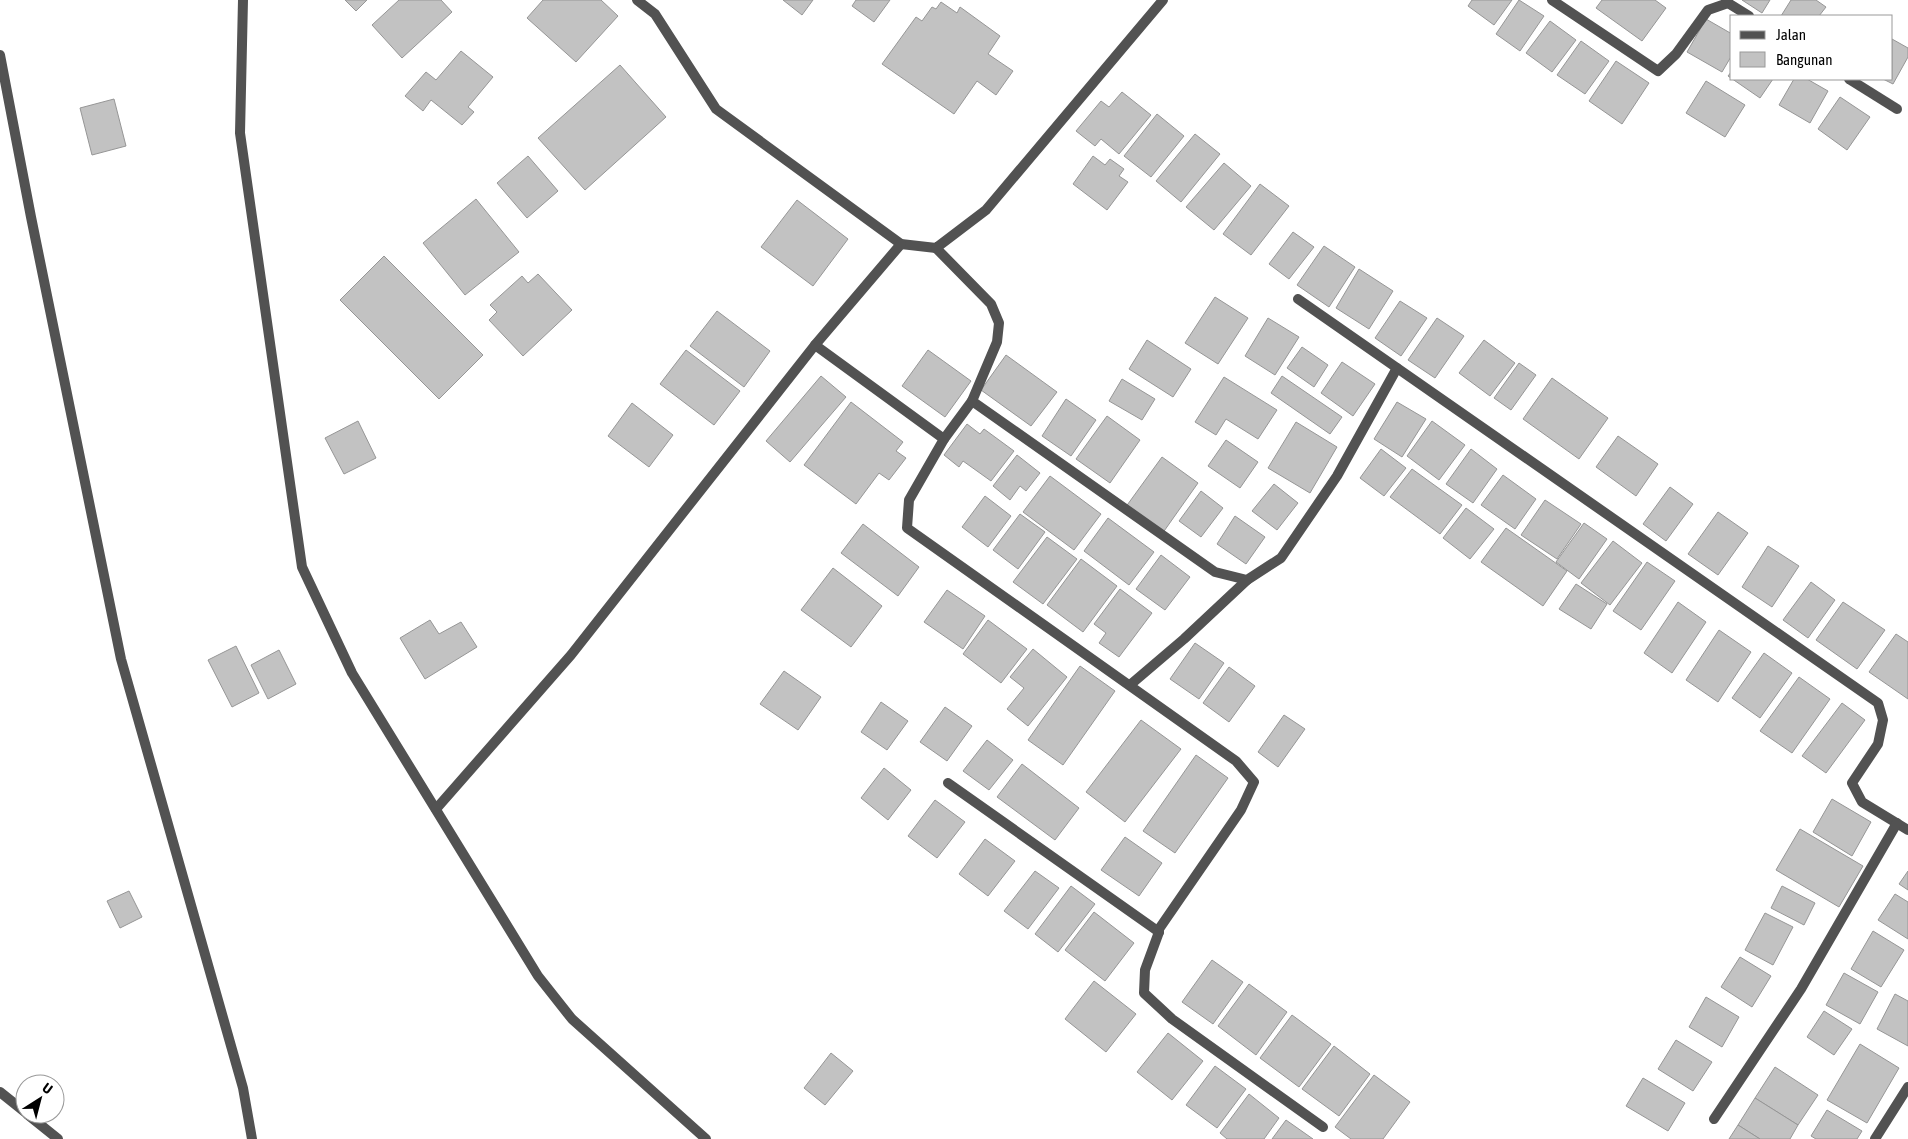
<svg xmlns="http://www.w3.org/2000/svg" width="1908" height="1139" viewBox="0 0 1908 1139" font-family="'Asap Condensed',sans-serif">
	<style>
		.building { fill: #c2c2c2; stroke: #969696 }
		.lines { fill: none; stroke-linecap: round; stroke-linejoin: round }
		.minor { stroke: #525252; stroke-width: 10 }
		.tertiary { stroke: #525252; stroke-width: 10 }
	</style>
	<rect width="100%" height="100%" fill="#fff"/>
	<g class="building">
		<polygon points="345,0 367,0 356,11"/>
		<polygon points="399,0 441,0 452,12 402,58 372,25"/>
		<polygon points="543,0 601,0 618,16 576,62 527,18"/>
		<polygon points="783,0 813,0 802,15"/>
		<polygon points="856,0 890,0 874,22 852,6"/>
		<polygon points="1472,0 1512,0 1494,25 1468,6"/>
		<polygon points="1519,0 1544,16 1520,51 1496,34"/>
		<polygon points="1602,0 1655,0 1666,8 1642,41 1596,8"/>
		<polygon points="1742,0 1770,0 1762,13"/>
		<polygon points="1791,0 1816,0 1826,7 1819,16 1781,16"/>
		<polygon points="941,2 957,13 960,7 1000,36 988,54 1013,71 996,95 977,81 954,114 882,64 916,17 922,21 932,7 936,9"/>
		<polygon points="1706,19 1732,34 1732,55 1722,72 1687,52"/>
		<polygon points="1550,21 1576,40 1552,72 1526,53"/>
		<polygon points="1892,39 1908,48 1908,57 1893,84 1883,79 1892,79"/>
		<polygon points="1581,41 1609,61 1585,94 1557,75"/>
		<polygon points="461,51 493,77 468,107 474,112 462,125 431,100 423,111 405,96 426,72 436,80"/>
		<polygon points="1616,61 1649,83 1622,124 1589,101"/>
		<polygon points="620,65 666,117 585,190 538,138"/>
		<polygon points="1732,71 1732,79 1773,79 1760,98 1728,76"/>
		<polygon points="1794,79 1807,79 1828,91 1810,123 1779,105"/>
		<polygon points="1706,81 1745,105 1725,137 1686,113"/>
		<polygon points="1122,92 1151,115 1119,154 1101,139 1095,146 1076,131 1101,101 1109,107"/>
		<polygon points="1840,97 1870,117 1847,150 1818,129"/>
		<polygon points="114,99 126,146 92,155 80,108"/>
		<polygon points="1157,114 1184,136 1151,177 1124,156"/>
		<polygon points="1195,134 1220,154 1181,202 1156,181"/>
		<polygon points="528,156 558,191 527,218 497,183"/>
		<polygon points="1093,156 1105,165 1110,159 1124,169 1119,176 1128,182 1107,210 1073,184"/>
		<polygon points="1224,163 1251,186 1214,230 1186,207"/>
		<polygon points="1260,184 1289,206 1251,255 1223,234"/>
		<polygon points="476,199 519,252 465,295 423,243"/>
		<polygon points="797,200 848,239 813,286 761,247"/>
		<polygon points="1293,232 1314,247 1289,279 1269,264"/>
		<polygon points="1324,246 1355,267 1329,307 1297,285"/>
		<polygon points="384,256 483,355 439,399 340,300"/>
		<polygon points="1359,269 1393,291 1369,329 1336,308"/>
		<polygon points="538,274 572,310 523,356 489,320 497,312 490,305 522,276 528,283"/>
		<polygon points="1215,297 1248,318 1218,364 1185,343"/>
		<polygon points="1400,301 1427,318 1401,356 1375,338"/>
		<polygon points="717,311 770,351 744,387 690,346"/>
		<polygon points="1268,318 1299,337 1275,375 1245,356"/>
		<polygon points="1437,318 1464,336 1435,378 1408,360"/>
		<polygon points="1147,340 1191,369 1173,397 1129,369"/>
		<polygon points="1484,340 1515,363 1490,396 1459,373"/>
		<polygon points="1302,347 1328,365 1314,387 1287,368"/>
		<polygon points="686,350 740,391 714,425 660,384"/>
		<polygon points="928,350 971,381 945,417 902,386"/>
		<polygon points="1006,355 1057,392 1031,426 981,390"/>
		<polygon points="1342,362 1375,384 1353,416 1321,393"/>
		<polygon points="1519,363 1536,375 1511,410 1494,398"/>
		<polygon points="821,376 846,397 790,462 766,441"/>
		<polygon points="1282,376 1342,417 1330,434 1271,393"/>
		<polygon points="1224,377 1277,410 1258,439 1226,419 1216,435 1195,422"/>
		<polygon points="1552,378 1608,418 1579,459 1523,419"/>
		<polygon points="1122,379 1155,399 1142,420 1109,401"/>
		<polygon points="1066,399 1096,420 1071,456 1042,436"/>
		<polygon points="851,402 903,442 896,451 906,458 889,480 879,473 856,504 804,465"/>
		<polygon points="1397,402 1426,419 1402,457 1374,439"/>
		<polygon points="632,403 673,435 649,467 608,436"/>
		<polygon points="1107,416 1140,440 1110,483 1076,459"/>
		<polygon points="358,421 376,458 344,474 325,438"/>
		<polygon points="1432,421 1465,445 1439,480 1407,456"/>
		<polygon points="1296,422 1337,447 1310,493 1268,468"/>
		<polygon points="967,424 980,434 984,429 1014,451 991,481 963,461 959,467 944,455"/>
		<polygon points="1618,436 1658,464 1636,496 1596,467"/>
		<polygon points="1226,440 1258,462 1240,488 1208,466"/>
		<polygon points="1381,449 1406,468 1384,496 1360,478"/>
		<polygon points="1471,449 1497,469 1473,503 1446,484"/>
		<polygon points="1017,455 1040,473 1026,491 1020,486 1010,500 993,486"/>
		<polygon points="1162,457 1198,483 1162,534 1125,508"/>
		<polygon points="1412,469 1462,505 1440,534 1390,497"/>
		<polygon points="1503,475 1536,499 1515,529 1481,505"/>
		<polygon points="1050,476 1101,514 1074,550 1023,512"/>
		<polygon points="1274,484 1298,503 1277,530 1252,511"/>
		<polygon points="1670,487 1693,504 1666,541 1643,524"/>
		<polygon points="1201,491 1223,508 1201,537 1179,521"/>
		<polygon points="985,496 1011,516 988,547 962,527"/>
		<polygon points="1545,500 1581,524 1557,559 1521,535"/>
		<polygon points="1466,508 1494,529 1470,559 1443,538"/>
		<polygon points="1718,512 1748,533 1718,575 1688,554"/>
		<polygon points="1020,514 1045,532 1018,569 993,550"/>
		<polygon points="1235,516 1265,537 1246,564 1217,544"/>
		<polygon points="1108,518 1154,552 1129,585 1084,551"/>
		<polygon points="1584,523 1607,539 1579,579 1556,562"/>
		<polygon points="863,524 919,567 898,596 841,553"/>
		<polygon points="1506,528 1567,571 1543,606 1481,562"/>
		<polygon points="1047,537 1077,559 1043,604 1013,582"/>
		<polygon points="1613,541 1642,563 1610,605 1581,583"/>
		<polygon points="1768,546 1799,566 1772,607 1742,587"/>
		<polygon points="1161,555 1190,577 1165,610 1136,589"/>
		<polygon points="1081,559 1117,586 1083,632 1047,605"/>
		<polygon points="1647,562 1675,581 1641,630 1613,611"/>
		<polygon points="833,568 882,606 851,647 801,610"/>
		<polygon points="1811,582 1835,600 1808,638 1783,620"/>
		<polygon points="1576,584 1607,604 1591,629 1559,609"/>
		<polygon points="1120,589 1152,613 1119,657 1099,643 1106,633 1094,624"/>
		<polygon points="947,590 985,616 963,649 924,622"/>
		<polygon points="1678,602 1706,622 1672,673 1644,653"/>
		<polygon points="1843,602 1885,630 1857,669 1816,640"/>
		<polygon points="430,620 439,634 461,622 477,647 425,679 400,638"/>
		<polygon points="988,620 1027,649 1001,683 963,654"/>
		<polygon points="1719,630 1751,652 1718,702 1686,680"/>
		<polygon points="1896,634 1908,642 1908,699 1869,672"/>
		<polygon points="1195,643 1224,663 1199,699 1170,679"/>
		<polygon points="236,646 259,693 232,707 208,660"/>
		<polygon points="1033,649 1067,677 1028,726 1007,709 1024,688 1010,677"/>
		<polygon points="279,650 296,684 268,699 251,665"/>
		<polygon points="1764,653 1792,673 1760,718 1732,698"/>
		<polygon points="1080,666 1115,691 1063,765 1028,740"/>
		<polygon points="1229,667 1255,686 1229,722 1203,703"/>
		<polygon points="784,671 821,697 798,730 760,704"/>
		<polygon points="1799,677 1830,699 1792,753 1760,731"/>
		<polygon points="881,702 908,721 887,750 861,732"/>
		<polygon points="1842,703 1865,720 1826,773 1802,756"/>
		<polygon points="945,707 972,726 947,761 920,742"/>
		<polygon points="1284,715 1305,729 1278,767 1258,752"/>
		<polygon points="1141,720 1181,749 1125,822 1086,792"/>
		<polygon points="987,740 1013,760 989,790 963,771"/>
		<polygon points="1196,755 1228,778 1175,853 1143,831"/>
		<polygon points="1022,764 1079,808 1055,840 997,797"/>
		<polygon points="884,768 911,790 888,820 861,798"/>
		<polygon points="1832,799 1871,822 1852,856 1813,832"/>
		<polygon points="935,800 965,822 937,858 908,836"/>
		<polygon points="1800,829 1863,866 1839,907 1776,870"/>
		<polygon points="1125,837 1162,863 1139,896 1101,870"/>
		<polygon points="985,839 1015,861 988,896 959,874"/>
		<polygon points="1035,871 1059,888 1028,929 1004,911"/>
		<polygon points="1908,871 1908,890 1899,884"/>
		<polygon points="1071,886 1095,904 1058,952 1035,934"/>
		<polygon points="1782,886 1815,903 1804,925 1771,908"/>
		<polygon points="129,891 142,917 120,928 107,901"/>
		<polygon points="1895,894 1908,902 1908,939 1878,920"/>
		<polygon points="1094,912 1134,943 1105,981 1065,950"/>
		<polygon points="1765,913 1793,927 1773,965 1745,950"/>
		<polygon points="1873,931 1904,950 1881,987 1851,969"/>
		<polygon points="1740,957 1771,976 1752,1007 1721,987"/>
		<polygon points="1212,960 1243,982 1213,1024 1182,1002"/>
		<polygon points="1844,973 1878,992 1860,1024 1826,1005"/>
		<polygon points="1094,981 1136,1014 1106,1052 1065,1019"/>
		<polygon points="1249,984 1287,1012 1256,1055 1218,1026"/>
		<polygon points="1895,994 1908,1001 1908,1046 1877,1029"/>
		<polygon points="1706,997 1739,1017 1722,1047 1689,1027"/>
		<polygon points="1824,1011 1852,1029 1834,1055 1807,1037"/>
		<polygon points="1292,1015 1331,1044 1299,1087 1260,1058"/>
		<polygon points="1168,1033 1203,1061 1172,1100 1137,1072"/>
		<polygon points="1676,1040 1712,1062 1693,1091 1658,1069"/>
		<polygon points="1860,1044 1899,1068 1867,1123 1827,1100"/>
		<polygon points="1334,1046 1370,1074 1339,1116 1302,1089"/>
		<polygon points="831,1053 853,1071 825,1105 804,1088"/>
		<polygon points="1215,1066 1246,1089 1217,1128 1186,1105"/>
		<polygon points="1775,1067 1818,1095 1798,1125 1755,1098"/>
		<polygon points="1374,1075 1410,1102 1383,1139 1351,1139 1335,1127"/>
		<polygon points="1643,1078 1685,1103 1668,1131 1626,1106"/>
		<polygon points="1249,1094 1279,1118 1264,1139 1227,1139 1220,1133"/>
		<polygon points="1755,1098 1798,1125 1790,1139 1760,1139 1738,1125"/>
		<polygon points="1827,1110 1862,1131 1857,1139 1816,1139 1811,1136"/>
		<polygon points="1286,1120 1313,1139 1272,1139"/>
		<polygon points="1738,1125 1760,1139 1729,1139"/>
	</g>
	<g class="lines">
		<g class="minor">
			<polyline points="243,0 240,133 302,567 352,673 538,976 572,1019 706,1139"/>
			<polyline points="637,0 655,14 716,109 901,244 936,248 986,210 1163,0"/>
			<polyline points="1552,0 1658,71 1676,54 1708,10 1728,3 1749,16"/>
			<polyline points="0,55 31,217 121,659 243,1088 252,1139"/>
			<polyline points="1849,79 1897,109"/>
			<polyline points="936,248 991,304 999,323 997,342 972,401 1215,572 1247,580 1281,558 1337,476 1397,368"/>
			<polyline points="1298,299 1878,703 1883,720 1878,744 1852,783 1862,802 1908,830"/>
			<polyline points="815,345 944,439 909,500 907,528 1236,761 1254,782 1241,810 1159,929 1159,932 1145,970 1144,993 1172,1019 1323,1127"/>
			<polyline points="944,439 972,401"/>
			<polyline points="1130,685 1184,639 1247,580"/>
			<polyline points="948,783 1159,932"/>
			<polyline points="436,809 571,655 815,345 901,244"/>
			<polyline points="1714,1119 1801,989 1897,823"/>
			<polyline points="1875,1139 1908,1087"/>
		</g>
		<g class="tertiary">
			<polyline points="0,1092 25,1112"/>
			<polyline points="27,1114 58,1139"/>
		</g>
	</g>
	<rect x="1730" y="15" width="162" height="65" fill="#ffffff" stroke="#999999"/>
	<rect x="1740" y="31" width="25" height="8" fill="#525252" stroke="#999999"/>
	<text x="1776" y="40" font-size="15" fill="#000000">Jalan</text>
	<rect x="1740" y="52" width="25" height="15" fill="#c2c2c2" stroke="#999999"/>
	<text x="1776" y="65" font-size="15" fill="#000000">Bangunan</text>
	<g transform="translate(40 1099) rotate(36)"><circle r="24" fill="#ffffff" stroke="#999999"/>
	<path d="M0-4L9 19L0 12L-9 19Z" fill="#000000"/>
	<text y="-8" font-size="14" font-weight="bold" text-anchor="middle" fill="#000000">U</text>
	</g>
</svg>
